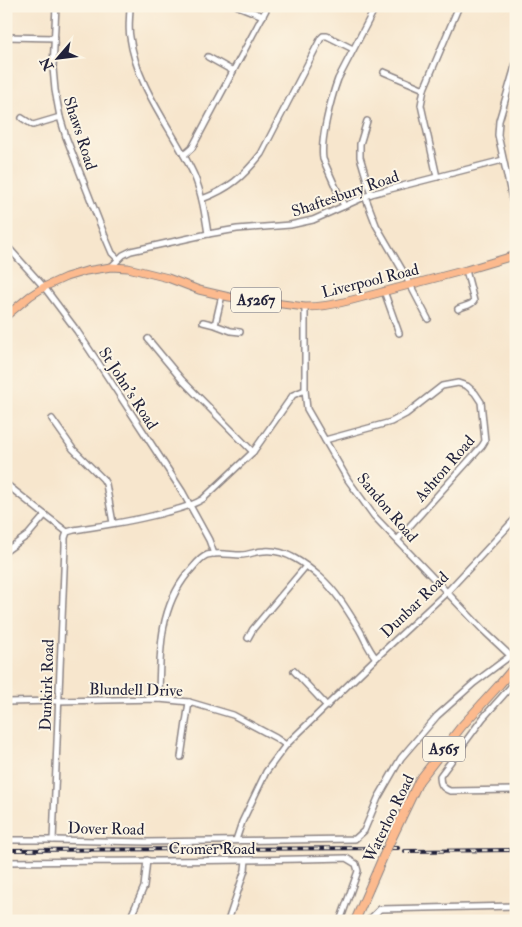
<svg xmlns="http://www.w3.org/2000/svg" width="522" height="927" viewBox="0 0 522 927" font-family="'IM FELL Double Pica',serif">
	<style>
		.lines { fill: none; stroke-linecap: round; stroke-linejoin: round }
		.minor-casing { stroke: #8c8484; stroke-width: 8 }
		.major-casing { stroke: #8c8484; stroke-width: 9 }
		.highway-casing { stroke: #8c8484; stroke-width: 10 }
		.minor { stroke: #fff; stroke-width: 5 }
		.major { stroke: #fcba8e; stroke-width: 7 }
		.highway { stroke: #fcba8e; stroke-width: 8 }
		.rail-casing { stroke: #22223b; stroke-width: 4 }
		.rail { stroke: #fcf5e5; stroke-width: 2; stroke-dasharray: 5.5; stroke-linecap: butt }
		.highway-bridge-casing { stroke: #8c8484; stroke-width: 10; stroke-linecap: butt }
		.highway-bridge { stroke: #fcba8e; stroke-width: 8 }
		.labels { text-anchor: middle; stroke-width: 4; stroke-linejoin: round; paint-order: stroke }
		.shield { fill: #fcf5e5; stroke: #63616e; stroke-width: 1 }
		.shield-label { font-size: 15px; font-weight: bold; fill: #22223b }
		.street-label { font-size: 16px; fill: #22223b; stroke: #fcf5e5 }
	</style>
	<rect width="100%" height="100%" fill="#fcf5e5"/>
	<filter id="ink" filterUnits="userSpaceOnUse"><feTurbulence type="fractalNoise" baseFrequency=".02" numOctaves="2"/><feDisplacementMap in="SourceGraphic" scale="10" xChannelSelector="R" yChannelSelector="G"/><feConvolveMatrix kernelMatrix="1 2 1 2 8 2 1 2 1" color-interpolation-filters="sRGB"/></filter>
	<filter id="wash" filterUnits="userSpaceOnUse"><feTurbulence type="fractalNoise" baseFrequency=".0096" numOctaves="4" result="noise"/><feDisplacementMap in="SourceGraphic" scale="20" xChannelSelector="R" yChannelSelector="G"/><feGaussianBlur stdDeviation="1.12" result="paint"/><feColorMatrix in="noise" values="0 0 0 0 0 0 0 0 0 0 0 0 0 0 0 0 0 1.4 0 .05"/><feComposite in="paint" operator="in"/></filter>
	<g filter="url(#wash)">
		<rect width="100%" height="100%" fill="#f7e6cd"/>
	</g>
	<g filter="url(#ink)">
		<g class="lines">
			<g class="minor-casing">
				<g id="minor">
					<polyline points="56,6 53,68 55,90 60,117 66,137 106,239 112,253 118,259"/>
					<path d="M130,6C130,16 128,27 130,37C137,89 173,129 194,175C202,194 205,214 208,234"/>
					<polyline points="238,6 263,16"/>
					<polyline points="6,37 55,38"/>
					<polyline points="208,57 233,71"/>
					<polyline points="516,63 499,121 498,135 516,217"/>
					<polyline points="384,72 424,89"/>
					<polyline points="22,118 33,125 60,117"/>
					<polyline points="367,121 360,144 360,157 371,194"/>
					<polyline points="184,155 192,148 268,6"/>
					<polyline points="437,177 421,105 424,89 459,6"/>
					<polyline points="365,196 376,225 404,273 428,319"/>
					<path d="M202,199C229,189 243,177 261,154L321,38L323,36H327L353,49"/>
					<path d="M344,206L323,159C320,140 331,98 338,79L376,6"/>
					<polyline points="6,245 44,287 77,331 105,373 182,491 209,540 214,554"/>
					<polyline points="111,267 123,255 131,251 208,234 237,229 290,225 313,220 371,194 503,160"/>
					<polyline points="384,291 399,333"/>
					<polyline points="222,295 215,325 231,331 240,332"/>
					<polyline points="305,307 305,390 307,409 348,480 374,516 483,630 516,661"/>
					<path d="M458,309C463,306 471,306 474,301L466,270"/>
					<polyline points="203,322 215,325"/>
					<polyline points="148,339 182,380 253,452"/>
					<polyline points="52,419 73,449 103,479 106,484 113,523"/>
					<polyline points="325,440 391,422 406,414 442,386 458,383 467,386 475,393 481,402 485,441 482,446 398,539"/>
					<polyline points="6,484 45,515 67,532"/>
					<path d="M67,532L74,530C105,525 136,521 167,512C179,509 192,506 203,499L253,452L293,395L305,390"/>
					<polyline points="6,551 28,535 45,515"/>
					<polyline points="248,638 253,629 306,566"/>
					<polyline points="294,671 327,706"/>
					<path d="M516,681L483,718L440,776C440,784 442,788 450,791L516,790"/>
					<path d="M159,699C160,654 158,610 188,573C194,567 199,558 207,555C218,552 231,555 241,555C249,555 256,551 264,551C286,549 305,564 320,577C336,591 348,611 359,629C365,639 368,649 376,658"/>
					<polyline points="6,702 159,699 189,702 233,715 276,738 286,745"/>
					<polyline points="181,757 189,702"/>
					<polyline points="6,840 53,840 147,842 355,839 364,831 378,798 401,758 437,716 474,683 510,656"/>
					<polyline points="53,840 65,546 65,538 67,532"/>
					<polyline points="236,840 242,822 266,772 286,745 376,658 447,592 516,518"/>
					<path d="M6,862C119,861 233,861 346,858L356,864L358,871L340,921"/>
					<polyline points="129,921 144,887 147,860"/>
					<polyline points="228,921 245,870 246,860"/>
					<polyline points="368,921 380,909 516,906"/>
				</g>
			</g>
			<g class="major-casing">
				<path id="major" d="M6,316L30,296L44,287L66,277L86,271L111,267L128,268L168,278L199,290L229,297L305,307C322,307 337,304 352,300L466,270L516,255"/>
			</g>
			<g class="highway-casing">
				<g id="highway">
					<polyline points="389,844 419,781 461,727 500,684 516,665"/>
					<polyline points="355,921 383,857"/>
				</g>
			</g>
			<use href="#minor" class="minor"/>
			<use href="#major" class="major"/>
			<use href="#highway" class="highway"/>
			<g class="rail-casing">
				<g id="rail">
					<polyline points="6,850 398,848"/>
					<polyline points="405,851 516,850"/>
				</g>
			</g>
			<use href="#rail" class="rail"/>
			<g class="highway-bridge-casing">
				<polyline id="highway-bridge" points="383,857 389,844"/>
			</g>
			<use href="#highway-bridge" class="highway-bridge"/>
		</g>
	</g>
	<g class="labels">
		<g class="shield">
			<rect x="231" y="287.5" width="50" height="25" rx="4"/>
			<rect x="423" y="736.5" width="42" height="25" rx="4"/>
		</g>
		<g class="shield-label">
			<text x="256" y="305">A5267</text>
			<text x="444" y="754">A565</text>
		</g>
		<g class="street-label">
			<text transform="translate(81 133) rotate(72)" y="6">Shaws Road</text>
			<text transform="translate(345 193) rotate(-19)" y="6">Shaftesbury Road</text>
			<text transform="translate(370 280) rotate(-14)" y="6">Liverpool Road</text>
			<text transform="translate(129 388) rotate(57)" y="6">St John's Road</text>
			<text transform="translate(444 468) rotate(-49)" y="6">Ashton Road</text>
			<text transform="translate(388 507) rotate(50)" y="6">Sandon Road</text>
			<text transform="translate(414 604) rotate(-44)" y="6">Dunbar Road</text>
			<text transform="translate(46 685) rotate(-88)" y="6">Dunkirk Road</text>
			<text transform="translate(136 689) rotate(1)" y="6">Blundell Drive</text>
			<text transform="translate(388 818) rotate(-64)" y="6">Waterloo Road</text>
			<text transform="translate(106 828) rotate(1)" y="6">Dover Road</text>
			<text x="212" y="854">Cromer Road</text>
		</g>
	</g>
	<rect width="522" height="927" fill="none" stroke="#fcf5e5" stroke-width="25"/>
	<g transform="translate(58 58) rotate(242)" stroke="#fcf5e5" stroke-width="4" paint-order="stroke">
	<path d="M0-4L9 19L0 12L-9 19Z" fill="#22223b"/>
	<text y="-8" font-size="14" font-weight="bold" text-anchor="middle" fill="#22223b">N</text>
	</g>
</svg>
